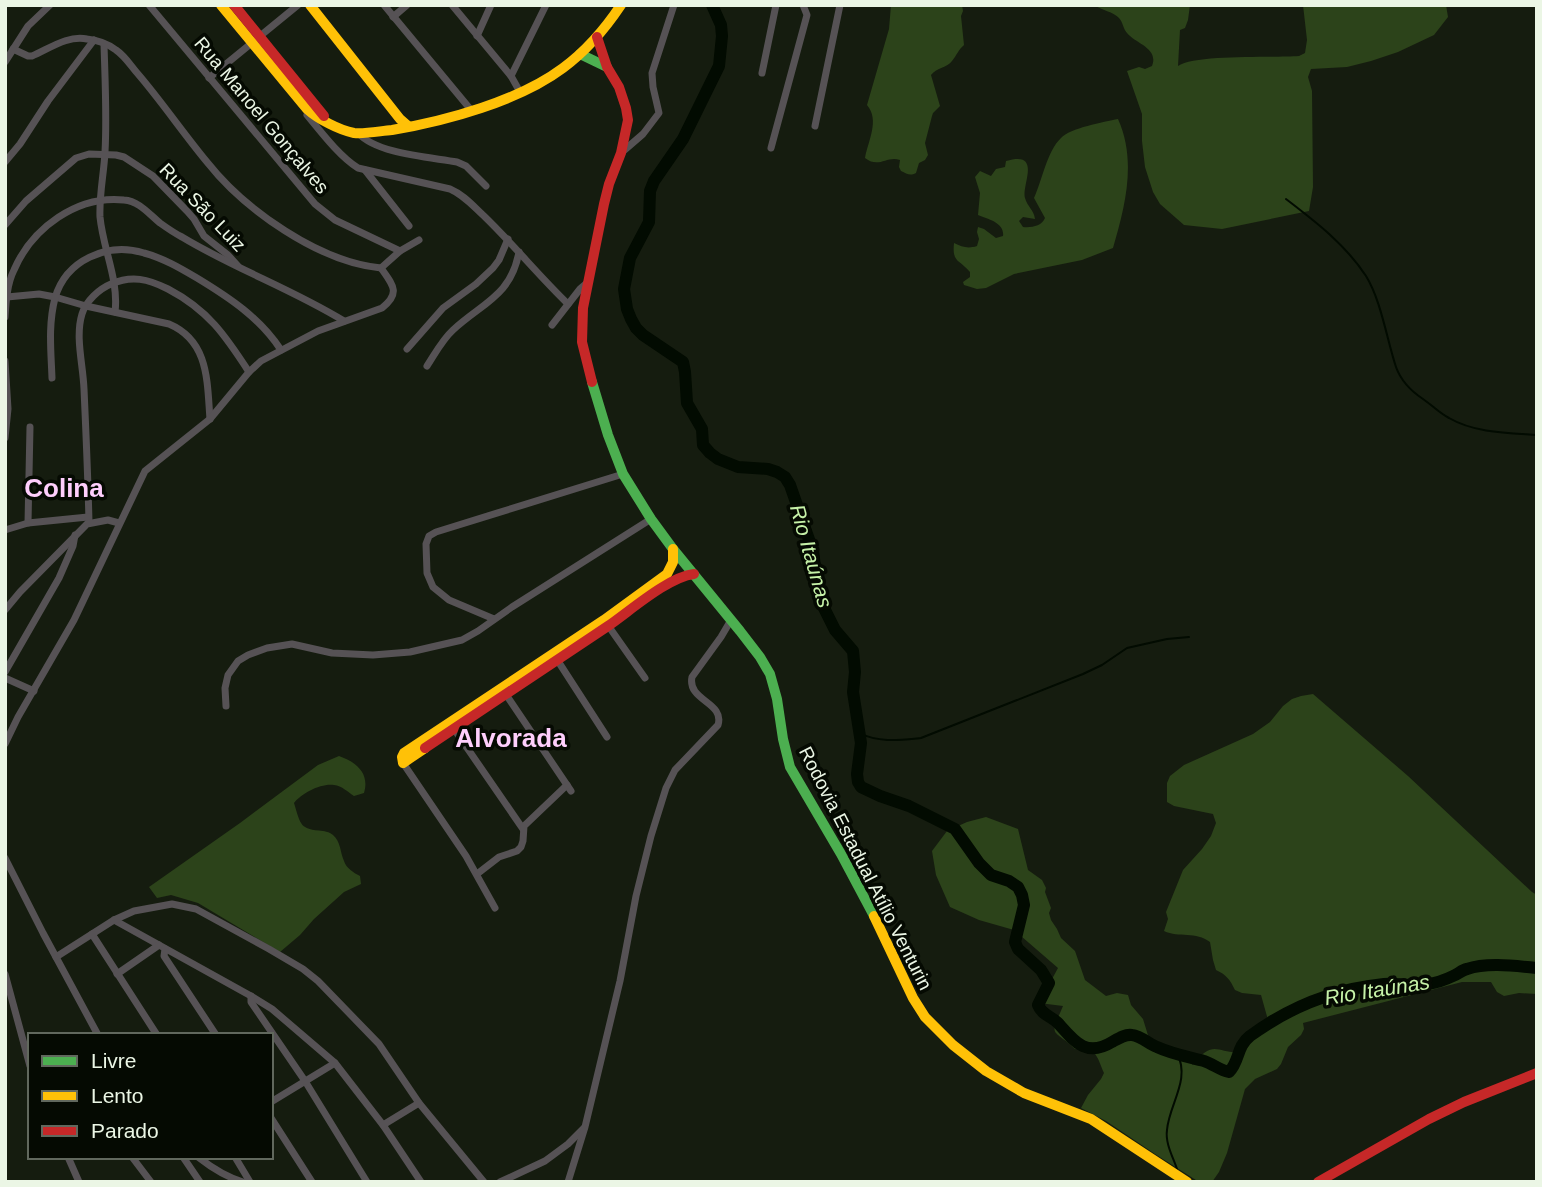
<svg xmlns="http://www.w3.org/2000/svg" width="1542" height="1187" viewBox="0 0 1542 1187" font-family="Helvetica,sans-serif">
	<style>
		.green { fill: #2c431a }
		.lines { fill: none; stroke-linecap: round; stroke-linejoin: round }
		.stream { stroke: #020b01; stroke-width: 2 }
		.river { stroke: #020b01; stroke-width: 12 }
		.street { stroke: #565255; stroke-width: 7 }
		.fast { stroke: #4caf50; stroke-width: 10 }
		.slow { stroke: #ffc107; stroke-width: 10 }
		.jam { stroke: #c62828; stroke-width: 10 }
		.labels { text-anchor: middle; stroke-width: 7; stroke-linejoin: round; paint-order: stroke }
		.street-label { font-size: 19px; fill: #ebf6e5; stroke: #050a02 }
		.water-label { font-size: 21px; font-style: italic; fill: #c6f2a8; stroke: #050a02 }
		.district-label { font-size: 26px; font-weight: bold; fill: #fecefc; stroke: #050a02 }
	</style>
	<rect width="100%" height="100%" fill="#151c0f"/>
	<g class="green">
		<path d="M891,5H962L963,11L961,16L964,45C958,50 957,55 952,61C947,68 937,67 931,75L940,106L933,113L932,116L925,143L928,155L925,160L919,163L916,173C910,176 907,174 901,171L899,167L900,160C887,155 879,169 865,158C868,141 880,120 867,105L889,29Z"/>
		<path d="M1094,5H1190L1188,20L1185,28L1180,30L1178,66C1195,54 1273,58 1299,56L1305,53L1307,40L1303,5H1446L1448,17L1434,35L1398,52L1371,61L1347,67L1311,69L1308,77L1312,91L1313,187L1309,211L1222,229L1184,225L1160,204L1153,192L1145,167L1142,141V114L1127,71L1139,67L1145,69L1152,66C1159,48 1136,44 1127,33C1123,29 1123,22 1119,18C1114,12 1101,10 1094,5Z"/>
		<path d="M1118,119C1137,161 1125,207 1113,248L1082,260L1014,274L986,288L977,289L964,285L963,282L970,277V272C959,259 952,263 954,243C962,247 968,249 977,246L979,239L977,232L978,227L984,229L996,238L1003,236C1005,223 988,219 978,215L980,193L975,177L980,171L991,176L996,169L1005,167L1006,161C1043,150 1021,186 1025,198C1027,206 1034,210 1035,219L1023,217L1019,221L1023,227C1031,228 1042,226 1045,218L1034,198C1042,181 1047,151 1061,138C1070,128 1104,122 1118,119Z"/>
		<path d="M1313,694L1408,776L1532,892L1537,895V994L1519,993L1504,996L1497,992L1491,982H1462L1303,1023L1304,1029L1301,1035L1288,1047L1281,1064L1277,1069L1255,1079L1245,1089L1227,1153L1219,1172L1212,1182H1199L1155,1154L1106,1121L1081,1108L1088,1095L1101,1079L1104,1073C1097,1057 1096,1045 1075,1049C1052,1027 1049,1039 1063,1006L1039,1003L1058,968L1014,930L979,920L950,907L936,875L932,851L947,831L967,822L986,817L1018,829L1028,870L1042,880L1046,888L1045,892L1051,908L1049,913L1051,920L1057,929L1061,938L1075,951L1085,980L1106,996L1117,993L1128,995L1131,1005L1143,1019L1151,1045L1189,1061L1193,1065C1214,1037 1218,1055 1242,1052L1253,1035L1264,1029L1268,1025V1020L1261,995L1242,993L1235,990C1230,980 1227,975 1216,970L1213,960L1210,942C1196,931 1179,938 1164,931L1168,919L1166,912L1183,870L1202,849L1211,836L1216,823L1213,814L1174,806L1167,802V783L1170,776L1184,765L1253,734L1270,722L1283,706L1292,699L1301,696Z"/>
		<path d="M339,756C356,762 370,773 364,793L354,796C348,792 342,786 334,785C321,783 302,793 294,803C301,826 300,829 323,831C328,832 329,832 333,835C341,842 340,852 344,861C346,868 354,873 360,876L361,884L344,892L314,919L300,935L280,952L198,903L171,895L157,898L149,887L240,823L318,765Z"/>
	</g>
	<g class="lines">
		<g class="stream">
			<path d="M1286,199C1316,222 1345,244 1366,276C1381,300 1387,340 1396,367C1401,381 1411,391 1423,399C1432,405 1439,413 1449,418C1475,433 1507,433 1537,435"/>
			<path d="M860,733C878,743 900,740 921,738L1083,674L1102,665L1127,648L1167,639L1189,637"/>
			<path d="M1177,1169C1173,1157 1165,1143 1167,1130C1169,1104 1191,1080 1177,1053"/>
		</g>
		<path class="river" d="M712,5L721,25L722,36L719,66L683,139L654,181L650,191L649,222L630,258L624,289L627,309L631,319L636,328L643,335L683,362L685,372L687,403L702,429L703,445L710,453L718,459L738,467L768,469L777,472L785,477L790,485L813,551L817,582L821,602L835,630L853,651L855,672L853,692L861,743L857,774L858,782L861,787L880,796L909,806L955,829L979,863L991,875L1009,881L1018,887L1022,895L1024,905L1015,942L1018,949L1041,970L1049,983L1038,1005C1042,1015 1051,1016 1058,1023C1074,1041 1086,1058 1112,1042C1119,1038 1125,1034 1132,1035C1141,1036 1149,1044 1157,1047C1172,1054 1189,1057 1204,1061C1213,1064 1220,1070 1229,1072C1240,1061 1236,1047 1250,1036C1291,1006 1334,989 1384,984C1399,983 1413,987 1427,984C1436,983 1445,980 1453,976C1458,974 1462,970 1467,969C1487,962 1516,966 1537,968"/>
		<g class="street">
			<polyline points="149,5 315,204 335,220 400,251"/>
			<polyline points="384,5 471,110"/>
			<polyline points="452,5 511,76 520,92"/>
			<polyline points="393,17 407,5"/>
			<polyline points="477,36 491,5"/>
			<path d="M104,44C105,80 107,116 105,152C104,173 99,195 100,217C103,249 119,280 115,312"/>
			<path d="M13,49L28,56H32C49,49 67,35 87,39C97,40 108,44 116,50C125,56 131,66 138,74C162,102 183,133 207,162C245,210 319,262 381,268"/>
			<polyline points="5,62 28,26 50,5"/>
			<polyline points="762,73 776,5"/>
			<polyline points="511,76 546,5"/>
			<polyline points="209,78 298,5"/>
			<path d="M307,115C321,132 340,157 358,168L450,189C464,195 473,206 484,216C513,244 539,276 568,304"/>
			<polyline points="815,126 840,5"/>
			<path d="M358,133C377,154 429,157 457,162L466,166L486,186"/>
			<polyline points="771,148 807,15 803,5"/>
			<polyline points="621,153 643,134 659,113 653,87 652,73 674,5"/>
			<polyline points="5,162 20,144 48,101 94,40"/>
			<polyline points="365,170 409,226"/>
			<polyline points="5,225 26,201 76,158 89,154 116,155 124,157 153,176 187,211 194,219 204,236 228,255 238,266"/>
			<polyline points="381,268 400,251 419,240"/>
			<path d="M7,297L39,294L55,297L86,306L169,324C209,341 207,381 210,419"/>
			<path d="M5,317C6,302 7,284 14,270C32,228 77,195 124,200C139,201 149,214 160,223C167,228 174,233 182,237C235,269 292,289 344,321"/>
			<polyline points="552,325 580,289 587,283"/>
			<polyline points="407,349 443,308 476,284 493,268 499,260 508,239"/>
			<polyline points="5,361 8,409 5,438"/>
			<path d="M427,366C435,354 442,340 453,330C482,303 511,296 519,252"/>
			<path d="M52,378C51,351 48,325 55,298C66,260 107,242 144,253C163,258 180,268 197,278C230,298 260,318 281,350"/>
			<polyline points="28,523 30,427"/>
			<path d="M89,523C88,478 86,433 84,389C83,364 75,337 82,314C86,301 99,289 111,284C132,275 148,279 168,289C208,310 225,335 249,372"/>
			<polyline points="5,530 28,523 88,517"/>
			<polyline points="5,610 20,592 87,524 108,520 119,523"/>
			<polyline points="494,619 449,600 433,587 427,573 426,544 429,536 436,532 623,474"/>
			<polyline points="607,624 645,678"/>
			<polyline points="556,658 607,737"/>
			<polyline points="5,672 59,578 73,546 75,535"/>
			<polyline points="5,678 34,691"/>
			<polyline points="505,693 571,791"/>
			<polyline points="226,706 225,688 228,675 238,661 248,655 267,648 292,644 332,653 373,655 410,652 462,640 478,631 512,607 651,519"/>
			<polyline points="452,726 523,829"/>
			<path d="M5,744L18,717L74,620L145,471L210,419L249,372L261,361L318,331L382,308C401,293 393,285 381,268"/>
			<polyline points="403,763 466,856 495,908"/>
			<polyline points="5,858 43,933 98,1035"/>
			<polyline points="477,874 499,857 517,851 521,847 523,841 524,826 567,785"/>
			<polyline points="114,920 251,996 272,1009 335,1063 383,1125 421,1182"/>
			<polyline points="92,934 157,1035"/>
			<polyline points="165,949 164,956 216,1035"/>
			<polyline points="56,957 114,920 134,911 172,904 196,909 269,949 303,969 318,981 379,1044 419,1103 484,1182"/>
			<polyline points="5,974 30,1066"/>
			<polyline points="117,974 159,945"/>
			<polyline points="251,996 251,1002 305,1081 367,1182"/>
			<polyline points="271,1102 335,1063"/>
			<polyline points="271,1118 312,1182"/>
			<polyline points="383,1125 419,1103"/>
			<polyline points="68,1157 79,1182"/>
			<polyline points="132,1157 151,1182"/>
			<polyline points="183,1157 200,1182"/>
			<path d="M198,1157C212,1168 226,1177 243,1182"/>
			<polyline points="235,1157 250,1182"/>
			<polyline points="500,1182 545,1161 568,1144 584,1128"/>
			<path d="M568,1182L585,1127L620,981L636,896L651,836L666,788L675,770L718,725C725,702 687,701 692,677L721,637L731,620"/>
		</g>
		<g class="fast">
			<polyline points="580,54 607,67"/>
			<polyline points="592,382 608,435 623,474 651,519 673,549 740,631 760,657 770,674 777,699 783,739 790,767 841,854 874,916"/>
		</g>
		<g class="slow">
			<path d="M221,5L307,109C318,119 339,130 354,133C366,134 380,131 392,130C446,121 519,101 563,68C586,51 605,29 621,5"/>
			<polyline points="310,5 400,119 408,126"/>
			<polyline points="425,748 403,763 402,757 404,753 604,620 667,574 673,562 673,549"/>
			<polyline points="874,916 913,998 925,1017 953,1045 986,1071 1024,1093 1091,1119 1187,1182"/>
		</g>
		<g class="jam">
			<polyline points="234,5 324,116"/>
			<polyline points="592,382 582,342 583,308 604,204 609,184 621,153 628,120 626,108 619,87 607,67 597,37"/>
			<path d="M425,748C486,708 547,667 608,626C630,611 668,577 694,574"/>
			<polyline points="1318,1182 1429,1119 1464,1102 1537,1073"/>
		</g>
	</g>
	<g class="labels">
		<g class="street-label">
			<text transform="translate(262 115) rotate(50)" y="7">Rua Manoel Gonçalves</text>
			<text transform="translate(203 207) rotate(46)" y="7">Rua São Luiz</text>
			<text transform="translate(866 868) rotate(63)" y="7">Rodovia Estadual Atílio Venturin</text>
		</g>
		<g class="water-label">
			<text transform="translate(811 556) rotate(74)" y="7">Rio Itaúnas</text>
			<text transform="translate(1377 990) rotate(-9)" y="7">Rio Itaúnas</text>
		</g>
		<g class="district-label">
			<text x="64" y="497">Colina</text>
			<text x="511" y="747">Alvorada</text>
		</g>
	</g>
	<rect width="1542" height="1187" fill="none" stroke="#ebf6e5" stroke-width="14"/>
	<rect x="28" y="1033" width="245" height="126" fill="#050a02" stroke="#61685d" stroke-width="2"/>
	<rect x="42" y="1056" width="35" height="10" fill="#4caf50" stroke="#61685d" stroke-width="2"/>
	<text x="91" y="1068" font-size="21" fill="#ebf6e5">Livre</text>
	<rect x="42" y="1091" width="35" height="10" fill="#ffc107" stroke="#61685d" stroke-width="2"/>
	<text x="91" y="1103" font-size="21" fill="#ebf6e5">Lento</text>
	<rect x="42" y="1126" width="35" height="10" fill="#c62828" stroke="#61685d" stroke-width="2"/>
	<text x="91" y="1138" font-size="21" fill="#ebf6e5">Parado</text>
</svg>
